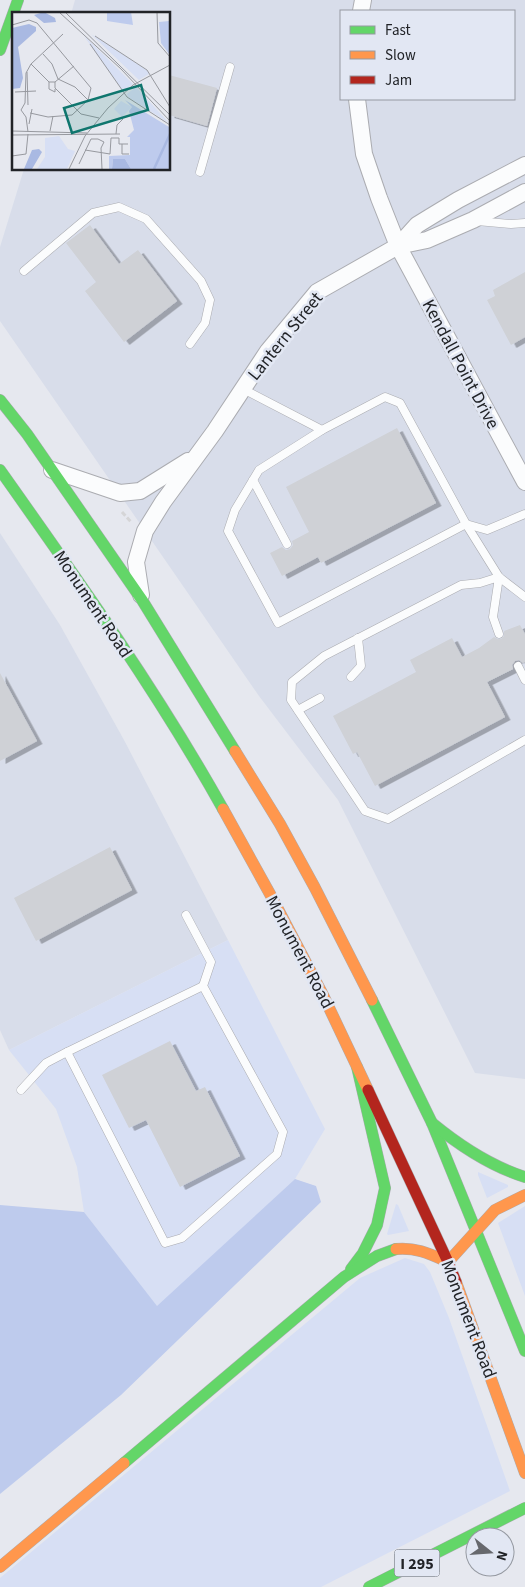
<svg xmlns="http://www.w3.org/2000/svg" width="525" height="1587" viewBox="0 0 525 1587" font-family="'Source Sans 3',sans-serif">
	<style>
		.built { fill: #d8ddea; fill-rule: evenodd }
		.green { fill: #d7dff4 }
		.forest { fill: #becbed }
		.building { fill: #cfd1d6; filter: url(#shadow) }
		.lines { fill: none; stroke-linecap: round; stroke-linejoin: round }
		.lane-casing { stroke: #abacb1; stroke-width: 9 }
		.street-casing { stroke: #abacb1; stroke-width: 18 }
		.fast-casing { stroke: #abacb1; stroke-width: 12 }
		.slow-casing { stroke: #abacb1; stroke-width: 12 }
		.jam-casing { stroke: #abacb1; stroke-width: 12 }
		.path { stroke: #d5d5d7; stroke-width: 3; stroke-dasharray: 5 2.5; stroke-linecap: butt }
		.lane { stroke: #fbfcfd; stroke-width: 8 }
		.street { stroke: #fbfcfd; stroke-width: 16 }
		.fast { stroke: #63d668; stroke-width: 11 }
		.slow { stroke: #ff974d; stroke-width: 11 }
		.jam { stroke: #b3261e; stroke-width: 11 }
		.labels { text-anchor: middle; stroke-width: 5; stroke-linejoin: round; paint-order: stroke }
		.shield { fill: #e2e7f3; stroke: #5b5e64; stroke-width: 1 }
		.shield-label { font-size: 16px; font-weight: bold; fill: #212327 }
		.street-label { font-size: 18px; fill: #212327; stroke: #e2e7f3 }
		.inset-river { fill: none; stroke: #a9b9e2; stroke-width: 2.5 }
		.inset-road { fill: none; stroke: #97999f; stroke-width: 1 }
		.view { fill: #0f766e; fill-opacity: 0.15; stroke: #0f766e; stroke-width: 2.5 }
		.inset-edge { fill: none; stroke: #212327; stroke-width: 2.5 }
	</style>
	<defs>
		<filter id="shadow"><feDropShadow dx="5.5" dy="3" stdDeviation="0" flood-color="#0004"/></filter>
	</defs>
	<rect width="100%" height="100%" fill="#e6e8ef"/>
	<g class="built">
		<path d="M75,0H525V1079L475,1073L338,800L259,696L0,321V247L24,169H169V14H71ZM341,11H514V99H341Z"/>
		<polygon points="0,533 60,625 124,740 228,940 9,1050 0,1030"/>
	</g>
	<g class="green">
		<polygon points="228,940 325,1129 295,1179 157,1307 84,1212 77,1167 56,1109 9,1050"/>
		<polygon points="478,1172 508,1185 508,1187 487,1198 478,1175"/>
		<polygon points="396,1204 398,1205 409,1231 388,1235 387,1234"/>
		<polygon points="525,1206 525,1296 498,1223"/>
		<polygon points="405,1258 424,1264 430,1272 449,1318 510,1491 321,1587 0,1587 0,1578 360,1278"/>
	</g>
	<polygon class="forest" points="295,1179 316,1186 321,1202 121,1395 0,1494 0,1205 84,1212 157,1306"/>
	<g class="building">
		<polygon points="169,75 217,88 207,126 169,115"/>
		<polygon points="90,225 119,264 138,250 177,301 124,342 85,291 96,282 66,243"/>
		<polygon points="525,272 525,337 511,345 487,300 495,296 493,290"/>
		<polygon points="397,428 436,503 321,563 318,557 282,576 270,553 282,547 286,550 290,549 293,545 292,541 309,532 286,487"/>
		<polygon points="520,625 525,634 525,662 523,663 519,660 515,661 512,665 513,669 487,682 505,717 375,786 357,752 353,754 333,716 416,672 410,660 452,638 462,657 479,648 494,637 498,639 501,639 504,636 504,631"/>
		<polygon points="0,673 37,741 0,761"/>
		<polygon points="110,847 132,890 36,941 14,898"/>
		<polygon points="170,1041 196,1091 205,1087 240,1156 180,1187 146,1120 129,1128 102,1075"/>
	</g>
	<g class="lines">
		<g class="lane-casing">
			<g id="lane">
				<polyline points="200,172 230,67"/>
				<polyline points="477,221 511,224 525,223"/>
				<polyline points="24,271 93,213 119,207 146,219 201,281 210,300 205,323 190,344"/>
				<polyline points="243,389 322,430 385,397 400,403 466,524 487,530 525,514"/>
				<polyline points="322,430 259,470 235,510 228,531 278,623 466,524 499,577 525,597"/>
				<polyline points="253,480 287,544"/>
				<polyline points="499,634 493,617 499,577 480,583 461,585 324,656 292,682 291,700 365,811 388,819 525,740"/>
				<polyline points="518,666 525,680"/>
				<polyline points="351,677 361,666 358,638"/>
				<polyline points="298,710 320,698"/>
				<polyline points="67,1052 203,986"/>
				<polyline points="21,1090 46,1063 67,1052 165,1243 182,1238 277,1154 283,1132 203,986 211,962 186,915"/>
			</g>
		</g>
		<g class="street-casing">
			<g id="street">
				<polyline points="361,11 363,0"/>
				<polyline points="357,99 364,154 379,198 398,246 525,482"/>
				<polyline points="398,246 427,240 473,220 525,192"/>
				<polyline points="52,470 120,493 140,491 188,461"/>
				<polyline points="141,595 136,562 145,531 163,502 215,431 268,351 317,292 398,246 417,225 430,217 458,200 525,165"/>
			</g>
		</g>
		<g class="fast-casing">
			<g id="fast">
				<polyline points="0,50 18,0"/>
				<polyline points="0,400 27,434 142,600 235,751"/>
				<path d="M0,470C78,580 157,691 223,809"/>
				<polyline points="372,1000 432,1123 525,1351"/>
				<path d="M432,1123C460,1146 490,1166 525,1177"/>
				<polyline points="351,1269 363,1253 377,1225 385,1188 357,1067"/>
				<polyline points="124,1463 344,1277 377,1256 396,1249"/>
				<polyline points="369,1587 525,1508"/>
			</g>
		</g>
		<g class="slow-casing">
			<g id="slow">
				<polyline points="235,751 280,824 315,888 372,1000"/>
				<polyline points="223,809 270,894 323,995 368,1090"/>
				<path d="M396,1249C416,1247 430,1254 448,1262L495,1210L525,1195"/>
				<polyline points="456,1282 525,1473"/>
				<polyline points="0,1567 124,1463"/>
			</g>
		</g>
		<g class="jam-casing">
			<polyline id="jam" points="368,1090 448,1262 456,1282"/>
		</g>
		<polyline class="path" points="122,512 131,522"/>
		<use href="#lane" class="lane"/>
		<use href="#street" class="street"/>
		<use href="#fast" class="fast"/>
		<use href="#slow" class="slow"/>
		<use href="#jam" class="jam"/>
	</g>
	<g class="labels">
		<rect class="shield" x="394.5" y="1549.5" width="45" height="27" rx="4"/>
		<g class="shield-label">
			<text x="417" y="1569">I 295</text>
		</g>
		<g class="street-label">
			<text transform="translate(285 336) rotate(-51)" y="6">Lantern Street</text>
			<text transform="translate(461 364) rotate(62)" y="6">Kendall Point Drive</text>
			<text transform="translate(93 604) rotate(56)" y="6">Monument Road</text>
			<text transform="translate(300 952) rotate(62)" y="6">Monument Road</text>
			<text transform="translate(469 1319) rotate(69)" y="6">Monument Road</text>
		</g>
	</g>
	<g transform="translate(12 12)">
		<rect width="158" height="158" fill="#e6e8ef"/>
		<path d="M79,22L136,59L137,62L127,68ZM72,24L94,45L121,72L111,79ZM124,75L157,111L116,85L115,82ZM109,89L120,95L110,105L102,97ZM47,124L56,137L63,139L55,157H25L33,145V126Z" fill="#d7dff4"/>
		<path d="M95,0H119L121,13L95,9ZM157,9V42L149,31L147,10ZM113,88L157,115V157H119L113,147H101L100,157H97V144L118,143V125H115L122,118L117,99L120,95Z" fill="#becbed"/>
		<path d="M32,0L43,6L44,10L32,11L22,3ZM17,12L24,15V19L6,35L11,66L8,76L0,77V16ZM20,138L27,137L30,140L20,157H12ZM101,147H113L119,157H100Z" fill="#a9b9e2"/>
		<path class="inset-river" d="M142,157L158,122"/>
		<path class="inset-road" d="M47,0L109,57L158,109M53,0L158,103M145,0L146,31L158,45M0,13L17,8L25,11L79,76L76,88L60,103L36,105L18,101M83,24L135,58L158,95M78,32L115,85L158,113M31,42L40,52L46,67L63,75L76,88M19,52L37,70H43V76L69,102L87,106M15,60L16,93M37,70V77L43,80V77M43,70L62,54M3,80L24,79M17,112L20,97M0,119L75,121M38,119L41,104M16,120L14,105L9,98L13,91L14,61L19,52L51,22M104,122L105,113L111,107M0,123L108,122M110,132V142H117M73,138L98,142L99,126H107V132H116M0,144L14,142L16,122M67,152L79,127H86L92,130L89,136L90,157M57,157L73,124L96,96L121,73L158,53"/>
		<path class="view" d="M129,73L136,98L60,121L52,96Z"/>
		<rect width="158" height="158" class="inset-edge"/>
	</g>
	<rect x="340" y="10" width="175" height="90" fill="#e2e7f3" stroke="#9599a1"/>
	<rect x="350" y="26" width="25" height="8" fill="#63d668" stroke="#9599a1"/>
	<text x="385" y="35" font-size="15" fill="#212327">Fast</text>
	<rect x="350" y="51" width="25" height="8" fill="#ff974d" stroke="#9599a1"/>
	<text x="385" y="60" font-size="15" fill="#212327">Slow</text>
	<rect x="350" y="76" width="25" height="8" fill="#b3261e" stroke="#9599a1"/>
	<text x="385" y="85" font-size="15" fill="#212327">Jam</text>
	<g transform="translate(490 1552) rotate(107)"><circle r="24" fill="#e2e7f3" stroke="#9599a1"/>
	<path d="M0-4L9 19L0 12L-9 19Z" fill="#66686d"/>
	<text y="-8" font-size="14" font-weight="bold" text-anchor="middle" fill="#212327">N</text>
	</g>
</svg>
